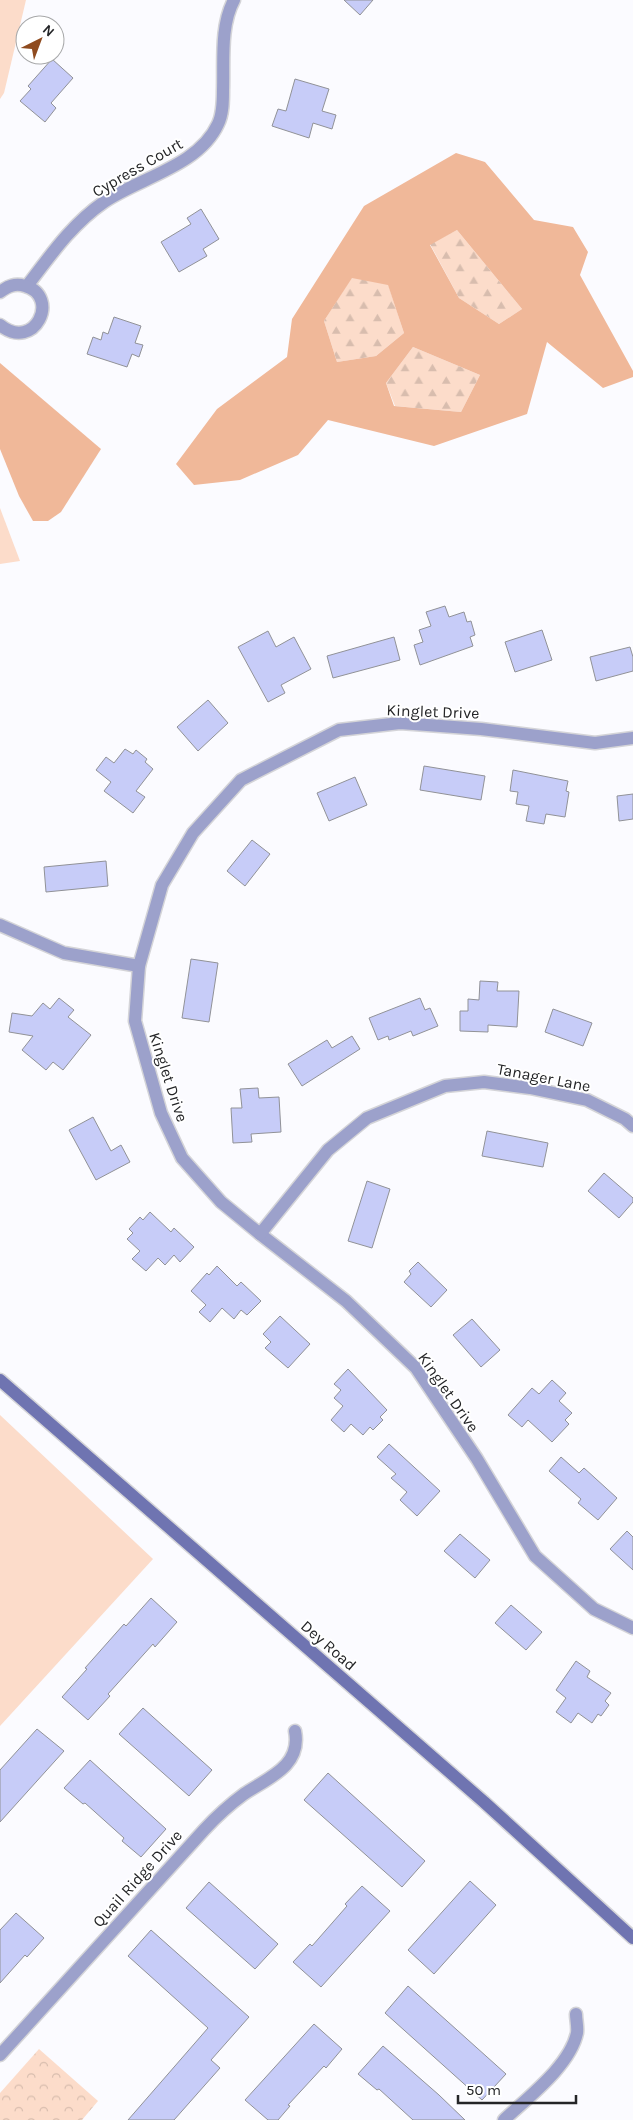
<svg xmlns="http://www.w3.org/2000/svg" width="633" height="2120" viewBox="0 0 633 2120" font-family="Karla,sans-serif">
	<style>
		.grass { fill: #fcdcca }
		.forest { fill: url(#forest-firs) }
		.park { fill: url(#park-crowns) }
		.water { fill: #f0b899; fill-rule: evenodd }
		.building { fill: #c7ccf8; stroke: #919297 }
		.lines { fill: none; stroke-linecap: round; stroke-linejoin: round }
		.minor-casing { stroke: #d4d4d8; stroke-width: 15 }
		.secondary-casing { stroke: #d4d4d8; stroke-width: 15 }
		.minor { stroke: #9ca1cb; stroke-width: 12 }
		.secondary { stroke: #6f74b1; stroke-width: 12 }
		.labels { text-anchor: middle; stroke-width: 4; stroke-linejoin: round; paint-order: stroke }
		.street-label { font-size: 16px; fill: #242527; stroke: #fff }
	</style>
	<defs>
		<pattern id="forest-firs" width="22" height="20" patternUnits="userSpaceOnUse" patternTransform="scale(1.25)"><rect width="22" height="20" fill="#fcdcca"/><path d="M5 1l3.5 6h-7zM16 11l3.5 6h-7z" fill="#d8bdae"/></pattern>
		<pattern id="park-crowns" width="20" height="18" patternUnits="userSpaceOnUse" patternTransform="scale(1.25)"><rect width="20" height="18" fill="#fcdcca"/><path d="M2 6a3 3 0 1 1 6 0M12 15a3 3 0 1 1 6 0" fill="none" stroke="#d8bdae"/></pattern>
	</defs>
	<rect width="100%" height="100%" fill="#fbfbff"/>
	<g class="grass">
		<polygon points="0,0 26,0 4,93 0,99"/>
		<polygon points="0,508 20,561 0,564"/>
		<polygon points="0,1415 153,1559 0,1726"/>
	</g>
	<g class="forest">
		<polygon points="457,230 522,309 499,324 459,298 430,244"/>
		<polygon points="352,277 388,284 404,333 376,356 337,362 324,321"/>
		<polygon points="413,347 480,375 461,412 395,406 386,383"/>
	</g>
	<polygon class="park" points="39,2049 98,2101 82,2120 0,2120 0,2093"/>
	<g class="water">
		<path d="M456,153L485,162L534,220L573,227L588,252L580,275L633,371V377L603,388L547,342L527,414L434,446L328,420L298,455L240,480L194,485L176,464L217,409L287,357L292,319L364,206ZM457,230L522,309L499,324L459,298L430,245ZM352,278L388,285L404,333L376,356L337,362L324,321ZM413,347L480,375L461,412L394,406L386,383Z"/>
		<polygon points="0,363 101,449 61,512 48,521 33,521 19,496 0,449"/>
	</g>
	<g class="building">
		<polygon points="344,0 373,0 360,15"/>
		<polygon points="52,59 73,78 51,103 56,108 45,122 20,101 31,89 28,86"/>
		<polygon points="295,79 329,89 322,111 336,115 332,129 313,123 309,138 272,126 278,109 286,111"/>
		<polygon points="201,209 219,239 203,249 207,256 179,272 161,242 191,224 187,218"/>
		<polygon points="114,317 141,326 135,343 143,345 139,357 132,354 127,367 87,354 93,337 101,340 103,332 108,334"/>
		<polygon points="445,606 449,617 464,612 467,622 471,621 475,635 470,637 473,646 420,665 414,645 423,642 419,630 431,626 426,612"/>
		<polygon points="542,630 552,660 515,672 505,642"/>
		<polygon points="268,631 276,647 294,637 311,669 281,685 285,693 268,702 238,647"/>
		<polygon points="394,637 400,660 333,678 327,656"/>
		<polygon points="630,647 633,657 633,671 596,681 590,657"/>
		<polygon points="208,700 228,723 198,751 177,727"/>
		<polygon points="125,749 133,754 136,750 147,759 145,762 153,769 136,791 145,797 133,813 104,791 111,782 96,770 106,757 114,763"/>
		<polygon points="424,766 485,776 481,800 420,790"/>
		<polygon points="513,770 568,781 566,791 569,792 565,817 546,814 544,824 526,821 529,806 516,804 518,792 510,791"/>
		<polygon points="355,777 367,805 329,821 317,793"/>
		<polygon points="633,794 633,819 619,821 617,796"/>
		<polygon points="252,840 270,854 245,886 227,871"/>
		<polygon points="106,861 108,886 46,892 44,867"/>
		<polygon points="191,959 218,963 209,1022 182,1018"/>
		<polygon points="480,981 498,982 497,991 519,991 517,1027 488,1025 488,1032 460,1031 460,1011 468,1011 468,999 479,1000"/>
		<polygon points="59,998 74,1010 68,1017 91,1035 63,1070 53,1062 46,1070 22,1050 33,1036 9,1032 12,1013 32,1016 43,1003 50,1009"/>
		<polygon points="420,998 425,1010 430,1008 438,1026 413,1036 411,1031 389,1040 388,1036 378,1040 369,1018"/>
		<polygon points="553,1009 592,1023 583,1046 545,1032"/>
		<polygon points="352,1036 360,1049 302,1086 288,1064 327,1040 332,1048"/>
		<polygon points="258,1088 259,1098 279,1097 281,1132 251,1134 252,1142 233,1143 231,1108 242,1108 240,1089"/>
		<polygon points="93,1117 111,1151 121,1145 130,1162 96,1180 69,1130"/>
		<polygon points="487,1131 548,1143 543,1167 482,1156"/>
		<polygon points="604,1173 633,1198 633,1202 619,1218 588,1191"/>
		<polygon points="367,1181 390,1189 372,1248 348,1241"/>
		<polygon points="150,1212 171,1232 174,1228 194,1247 180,1262 174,1255 165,1265 158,1258 146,1271 132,1259 140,1251 127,1239 133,1233 129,1229 140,1217 143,1220"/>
		<polygon points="418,1262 447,1290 431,1307 404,1282 411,1274 409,1271"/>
		<polygon points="217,1266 237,1286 241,1282 261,1301 247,1315 241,1310 234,1319 222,1308 210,1322 199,1312 206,1305 191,1291 207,1273 209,1275"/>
		<polygon points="280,1316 310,1344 288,1368 265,1348 271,1342 263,1334"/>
		<polygon points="472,1319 500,1350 481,1367 453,1335"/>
		<polygon points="348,1369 387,1410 380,1417 383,1420 373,1430 370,1427 363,1435 351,1424 344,1432 331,1420 343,1406 334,1398 341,1390 334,1384"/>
		<polygon points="552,1380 566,1393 559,1401 572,1413 565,1420 569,1424 552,1442 528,1420 522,1427 508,1415 532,1388 539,1394"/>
		<polygon points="389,1444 440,1491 417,1516 400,1500 407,1492 391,1478 396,1474 377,1457"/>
		<polygon points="561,1457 579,1473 584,1468 617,1498 598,1520 578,1503 581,1499 549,1471"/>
		<polygon points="627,1531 633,1537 633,1570 610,1549"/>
		<polygon points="460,1534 490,1560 475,1578 444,1551"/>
		<polygon points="151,1598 177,1622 155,1647 153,1644 108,1694 110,1696 88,1720 62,1697 87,1669 85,1668 124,1624 126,1626"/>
		<polygon points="511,1605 542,1632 526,1650 495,1623"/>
		<polygon points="576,1661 590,1671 587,1677 611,1693 605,1701 609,1705 601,1716 598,1714 592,1723 578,1713 571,1723 556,1712 566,1698 556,1690"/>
		<polygon points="143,1708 212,1770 189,1796 119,1734"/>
		<polygon points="37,1729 64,1751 0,1822 0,1770"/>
		<polygon points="90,1760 166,1829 141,1857 122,1841 124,1838 85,1803 83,1804 64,1788"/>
		<polygon points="328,1773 425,1861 402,1887 304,1800"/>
		<polygon points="470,1881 496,1905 434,1974 408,1950"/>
		<polygon points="209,1882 278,1944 255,1969 186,1908"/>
		<polygon points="362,1886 390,1911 321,1987 293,1962 310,1944 312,1946 347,1906 345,1904"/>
		<polygon points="16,1913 44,1938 27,1957 25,1955 0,1983 0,1930"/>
		<polygon points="151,1930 249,2017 211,2060 220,2068 174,2120 128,2120 208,2028 128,1956"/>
		<polygon points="408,1986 506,2074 482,2100 385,2013"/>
		<polygon points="314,2024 342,2049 326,2068 324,2066 288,2105 290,2106 278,2120 268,2120 245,2100"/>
		<polygon points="383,2046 439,2095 465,2120 413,2120 379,2089 377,2090 358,2074"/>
	</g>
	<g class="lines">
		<g class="minor-casing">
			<g id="minor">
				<path d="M27,286C50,256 72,224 104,202C139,178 199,166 218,124C223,114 223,101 223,90C224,61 220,26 234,0"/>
				<path d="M0,292C8,286 15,283 25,286C61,296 35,353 0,325"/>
				<polyline points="633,738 595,743 481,729 400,723 339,730 241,780 193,833 162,885 139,966 135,1021 161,1113 182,1158 221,1202 260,1234 346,1301 416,1368 477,1459 535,1556 594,1609 633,1628"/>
				<polyline points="0,925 64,953 139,966"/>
				<polyline points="260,1234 328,1150 367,1118 445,1086 484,1082 530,1088 587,1100 625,1119 633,1126"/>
				<path d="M0,2055L204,1830C216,1817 229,1805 244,1794C268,1778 302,1766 295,1731"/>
				<path d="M504,2120C527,2098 570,2066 577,2033C578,2027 576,2020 576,2014"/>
			</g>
		</g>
		<g class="secondary-casing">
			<polyline id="secondary" points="0,1380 484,1802 633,1938"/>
		</g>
		<use href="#minor" class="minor"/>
		<use href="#secondary" class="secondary"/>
	</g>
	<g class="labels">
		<g class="street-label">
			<text transform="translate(137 167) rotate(-30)" y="6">Cypress Court</text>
			<text transform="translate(433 711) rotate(2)" y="6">Kinglet Drive</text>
			<text transform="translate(169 1077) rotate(72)" y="6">Kinglet Drive</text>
			<text transform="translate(544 1077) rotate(11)" y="6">Tanager Lane</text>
			<text transform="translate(449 1392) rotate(55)" y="6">Kinglet Drive</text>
			<text transform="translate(329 1645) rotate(41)" y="6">Dey Road</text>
			<text transform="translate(137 1878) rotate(-48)" y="6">Quail Ridge Drive</text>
		</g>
	</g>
	<g transform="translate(40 40) rotate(42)"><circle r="24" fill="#ffffff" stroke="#a7a8a9"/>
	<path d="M0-4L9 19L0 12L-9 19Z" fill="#8f4b1f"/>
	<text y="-8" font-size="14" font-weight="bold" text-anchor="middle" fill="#242527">N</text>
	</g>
	<path d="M458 2095v8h118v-8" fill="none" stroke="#242527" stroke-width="2.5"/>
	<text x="466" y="2095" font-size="15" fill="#242527" stroke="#ffffff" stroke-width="4" paint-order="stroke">50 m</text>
</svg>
